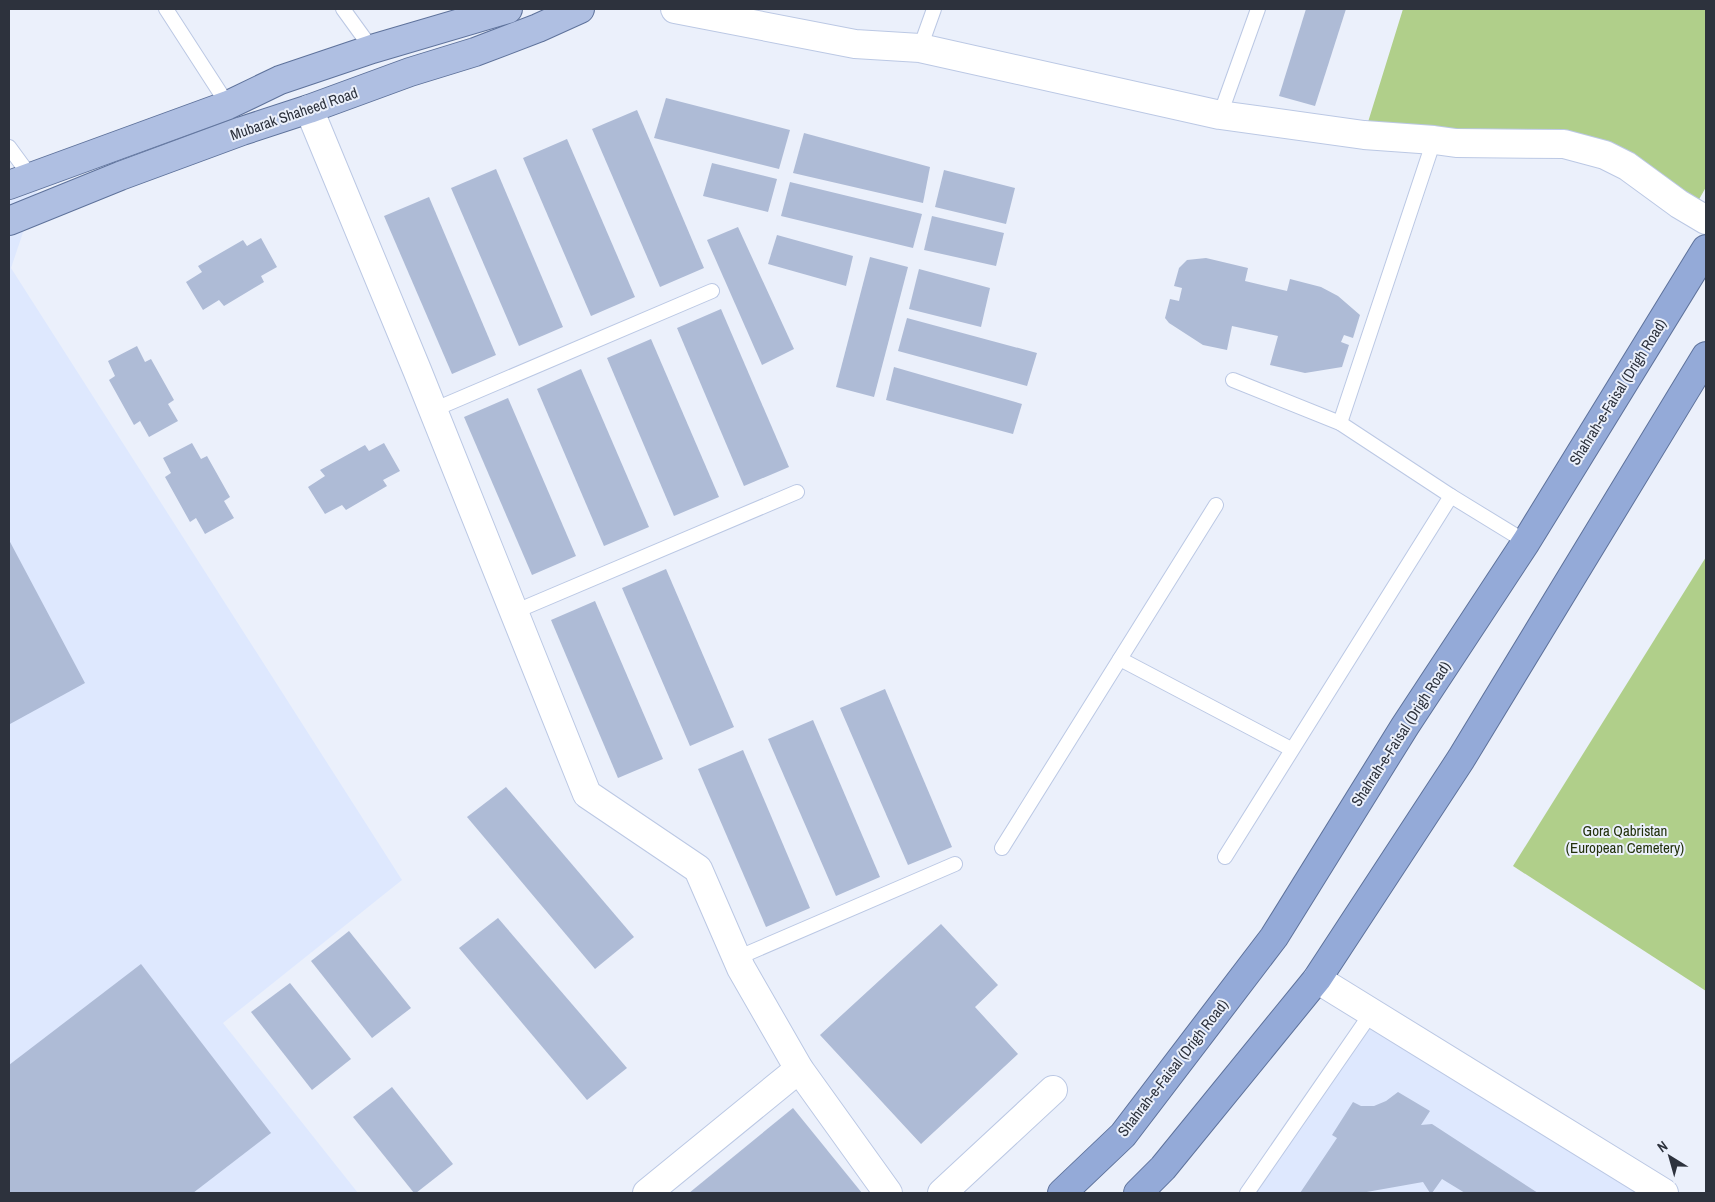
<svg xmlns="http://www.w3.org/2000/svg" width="1715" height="1202" viewBox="0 0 1715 1202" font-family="'Archivo Narrow',sans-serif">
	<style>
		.built { fill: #dee8fe }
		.green { fill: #b0cf8a }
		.building { fill: #aebbd6 }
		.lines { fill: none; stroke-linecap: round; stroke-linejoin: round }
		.service-casing { stroke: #bbc8e4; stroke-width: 16 }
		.minor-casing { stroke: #bbc8e4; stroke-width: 30 }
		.primary-casing { stroke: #5e729b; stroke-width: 30 }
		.trunk-casing { stroke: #5e729b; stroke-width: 30 }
		.service { stroke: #fff; stroke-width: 14 }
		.minor { stroke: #fff; stroke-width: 28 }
		.primary { stroke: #afbfe2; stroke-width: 28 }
		.trunk { stroke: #94aad8; stroke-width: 28 }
		.labels { text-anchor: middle; stroke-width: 4; stroke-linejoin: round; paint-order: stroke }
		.street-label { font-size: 15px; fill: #2d323d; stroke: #ebf0fb }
		.park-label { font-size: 15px; fill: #22310b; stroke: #ebf0fb }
	</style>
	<rect width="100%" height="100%" fill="#ebf0fb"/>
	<g class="built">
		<polygon points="37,191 11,268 402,880 223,1023 358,1193 9,1193 9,201"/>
		<polygon points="1372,1012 1663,1193 1247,1193"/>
	</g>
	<g class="green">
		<polygon points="1403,9 1706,9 1706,187 1692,212 1605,155 1364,135"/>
		<polygon points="1706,557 1706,991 1513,866"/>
	</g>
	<g class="building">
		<polygon points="1306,9 1346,9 1315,106 1279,96"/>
		<polygon points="666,98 790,130 779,169 654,138"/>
		<polygon points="637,110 704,268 660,287 592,129"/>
		<polygon points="804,133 930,167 923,203 793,173"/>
		<polygon points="567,139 635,297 591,316 523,158"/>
		<polygon points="712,163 777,179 768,212 703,196"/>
		<polygon points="496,169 563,327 519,346 451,188"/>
		<polygon points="944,170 1015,188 1006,224 935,207"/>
		<polygon points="790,182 922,214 913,248 781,216"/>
		<polygon points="429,197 496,355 452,374 384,216"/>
		<polygon points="932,216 1004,233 996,266 924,250"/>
		<polygon points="738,227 794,349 762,365 707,240"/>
		<polygon points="777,235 853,256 846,286 768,264"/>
		<polygon points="261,238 277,267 261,276 264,282 224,306 219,300 203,310 186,282 202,272 198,266 243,240 247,246"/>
		<polygon points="870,257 908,267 874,397 836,387"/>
		<polygon points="1206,258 1248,268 1245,281 1287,291 1290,279 1321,287 1338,296 1360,315 1353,338 1344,335 1341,342 1349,345 1342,367 1305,373 1270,365 1278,336 1232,326 1227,350 1203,345 1169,323 1165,318 1170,299 1179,301 1182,288 1174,286 1179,268 1187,260"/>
		<polygon points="919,269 990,288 981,327 909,309"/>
		<polygon points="721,309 789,467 744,486 677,328"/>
		<polygon points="907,318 1037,353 1027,386 898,351"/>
		<polygon points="651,339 719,497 674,516 607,358"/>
		<polygon points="137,346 145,362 151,359 174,400 168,404 178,421 149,437 140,421 134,425 109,380 115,376 108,361"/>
		<polygon points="894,367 1022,404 1013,434 886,400"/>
		<polygon points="581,369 649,527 604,546 537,389"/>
		<polygon points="508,398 576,556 532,575 464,417"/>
		<polygon points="192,443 201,459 207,456 230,497 224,501 234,518 205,534 196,518 190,522 165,477 171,473 163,458"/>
		<polygon points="384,443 400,471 383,480 387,486 346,510 342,505 325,514 308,487 325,476 320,470 365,445 369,451"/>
		<polygon points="9,540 85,683 10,724 9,722"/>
		<polygon points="666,569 734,727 690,746 622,588"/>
		<polygon points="595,601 663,759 618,778 551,620"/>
		<polygon points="885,689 952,847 908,865 840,708"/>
		<polygon points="813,720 880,877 836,896 768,739"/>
		<polygon points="743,750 810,908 766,927 698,769"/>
		<polygon points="506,787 634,937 595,969 467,817"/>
		<polygon points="498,918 627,1068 587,1100 459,948"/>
		<polygon points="941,924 998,985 975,1007 1018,1054 921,1144 820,1035"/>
		<polygon points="349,931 411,1008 372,1038 311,961"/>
		<polygon points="141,964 271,1133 193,1193 9,1193 9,1065"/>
		<polygon points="290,983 351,1059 312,1090 251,1012"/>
		<polygon points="392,1087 453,1164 416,1193 414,1193 353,1117"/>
		<polygon points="1398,1092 1430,1111 1421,1125 1432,1124 1538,1193 1465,1193 1442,1179 1432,1193 1430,1193 1423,1182 1361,1193 1300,1193 1337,1138 1332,1135 1353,1102 1361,1106 1374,1106 1386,1101"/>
		<polygon points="793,1108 862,1193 689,1193"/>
	</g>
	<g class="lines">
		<g class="service-casing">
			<g id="service">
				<polyline points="166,9 228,105"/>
				<polyline points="343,9 372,49"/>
				<polyline points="920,48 934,9"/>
				<polyline points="1220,115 1258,9"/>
				<polyline points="9,147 31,177"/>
				<polyline points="1233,380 1340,423 1451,496"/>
				<polyline points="433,410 712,291"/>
				<polyline points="1340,423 1434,140"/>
				<polyline points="514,612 797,492"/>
				<polyline points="1120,659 1291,749"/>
				<polyline points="1002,848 1216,505"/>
				<polyline points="1225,857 1451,496 1526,542"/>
				<polyline points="737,958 955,864"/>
				<polyline points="1247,1193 1372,1012"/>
			</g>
		</g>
		<g class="minor-casing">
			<g id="minor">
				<polyline points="675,9 855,44 920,48 1220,115 1364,135 1434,140 1456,143 1564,144 1605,155 1627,166 1679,204 1706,220"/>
				<polyline points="309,109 417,370 587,794 698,869 741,968 799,1069 888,1193"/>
				<polyline points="1317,979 1664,1193"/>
				<polyline points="647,1193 799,1069"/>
				<polyline points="942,1193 1053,1090"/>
			</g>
		</g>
		<g class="primary-casing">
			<g id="primary">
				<polyline points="9,185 228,105 280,80 372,49 508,9"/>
				<polyline points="9,221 120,176 242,131 309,109 410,72 475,52 538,28 580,9"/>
			</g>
		</g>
		<g class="trunk-casing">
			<g id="trunk">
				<polyline points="1062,1193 1123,1135 1274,937 1405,726 1526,542 1706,249"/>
				<polyline points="1138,1193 1163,1168 1317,979 1461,759 1706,356"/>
			</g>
		</g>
		<use href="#service" class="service"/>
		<use href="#minor" class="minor"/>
		<use href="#primary" class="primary"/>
		<use href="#trunk" class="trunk"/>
	</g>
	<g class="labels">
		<g class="street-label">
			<text transform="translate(294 114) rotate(-19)" y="5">Mubarak Shaheed Road</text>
			<text transform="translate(1618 392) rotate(-58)" y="5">Shahrah-e-Faisal (Drigh Road)</text>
			<text transform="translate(1401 734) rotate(-57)" y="5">Shahrah-e-Faisal (Drigh Road)</text>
			<text transform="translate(1173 1068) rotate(-52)" y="5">Shahrah-e-Faisal (Drigh Road)</text>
		</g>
		<g class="park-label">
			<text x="1625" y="836">Gora Qabristan<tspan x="1625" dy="17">(European Cemetery)</tspan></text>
		</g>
	</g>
	<rect width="1715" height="1202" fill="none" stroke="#2d323d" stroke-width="20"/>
	<g transform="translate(1670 1157) rotate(323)" stroke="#ebf0fb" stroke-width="4" paint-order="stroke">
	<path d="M0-4L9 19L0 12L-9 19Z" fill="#2d323d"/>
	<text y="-8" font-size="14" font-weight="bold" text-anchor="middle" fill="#2d323d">N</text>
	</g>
</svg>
